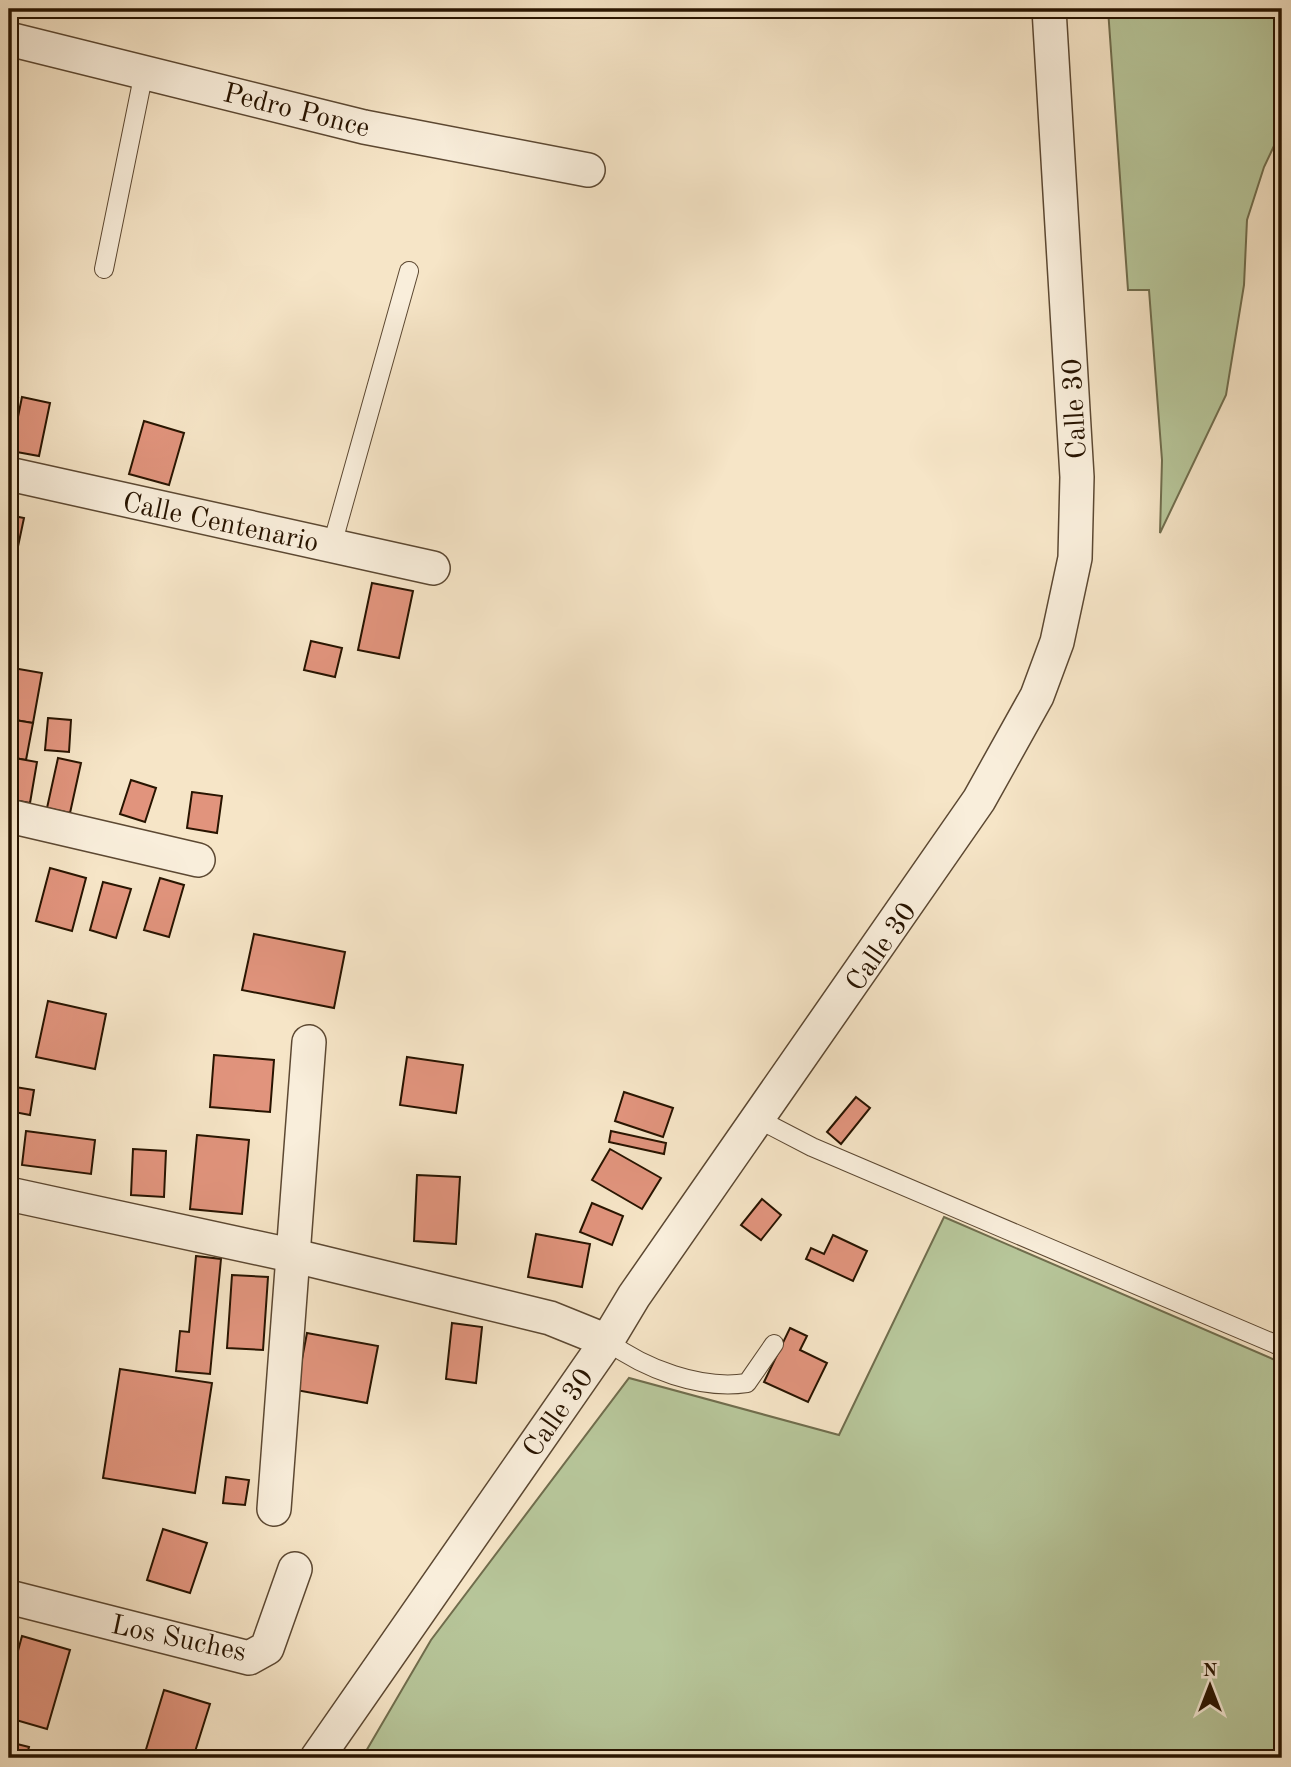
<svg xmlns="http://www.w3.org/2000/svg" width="1291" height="1767" viewBox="0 0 1291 1767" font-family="'Old Standard TT',serif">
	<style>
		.green { fill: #b7c69a; stroke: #706d4d; stroke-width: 2 }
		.building { fill: #e1947d; stroke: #281400; stroke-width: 2 }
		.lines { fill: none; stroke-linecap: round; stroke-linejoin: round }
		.service-casing { stroke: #5c4832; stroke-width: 20 }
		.minor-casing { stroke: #5c4832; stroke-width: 36 }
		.service { stroke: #f9eedb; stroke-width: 18 }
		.minor { stroke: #f9eedb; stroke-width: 33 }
		.labels { text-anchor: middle; stroke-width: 5; stroke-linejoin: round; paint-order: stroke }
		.street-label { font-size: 28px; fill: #281400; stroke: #f9eedb }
	</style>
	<rect width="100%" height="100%" fill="#f6e5c7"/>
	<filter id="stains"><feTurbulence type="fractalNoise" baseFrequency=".00286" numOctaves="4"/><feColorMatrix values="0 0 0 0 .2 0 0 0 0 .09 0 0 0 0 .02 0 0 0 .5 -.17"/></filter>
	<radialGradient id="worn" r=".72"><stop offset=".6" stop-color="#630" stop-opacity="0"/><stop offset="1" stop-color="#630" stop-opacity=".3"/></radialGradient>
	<g class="green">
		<polygon points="1108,9 1282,9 1282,129 1264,167 1247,220 1244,285 1226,395 1160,533 1162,460 1149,290 1128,290"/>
		<polygon points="944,1217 1282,1363 1282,1758 362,1758 431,1640 629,1378 839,1435"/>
	</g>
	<g class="building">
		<polygon points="9,395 18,398 9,434"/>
		<polygon points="22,397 50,403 39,456 11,451"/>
		<polygon points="144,421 184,433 169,485 129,474"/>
		<polygon points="9,515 24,518 9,589"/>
		<polygon points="372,583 413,591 399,658 358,650"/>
		<polygon points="311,641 342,648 335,677 304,670"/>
		<polygon points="13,668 42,673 33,723 9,719"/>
		<polygon points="48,718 71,720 69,752 45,750"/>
		<polygon points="9,719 33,723 26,760 9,757"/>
		<polygon points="9,757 37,762 30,803 9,799"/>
		<polygon points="58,758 81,763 70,813 47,808"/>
		<polygon points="131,780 156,788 145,822 120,814"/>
		<polygon points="192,792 222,796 217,833 187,828"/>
		<polygon points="50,868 86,878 72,931 36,921"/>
		<polygon points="160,878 184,885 169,937 144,930"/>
		<polygon points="103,882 131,889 116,938 90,930"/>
		<polygon points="254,934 345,952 334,1008 242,990"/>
		<polygon points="48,1001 106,1014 95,1069 36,1057"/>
		<polygon points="214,1055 274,1060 270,1112 210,1107"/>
		<polygon points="407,1057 463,1065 456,1113 400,1105"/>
		<polygon points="9,1086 34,1090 30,1115 9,1111"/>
		<polygon points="624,1092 673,1108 663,1137 615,1121"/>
		<polygon points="856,1097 870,1108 841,1144 827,1132"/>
		<polygon points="26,1131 95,1140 91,1174 22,1165"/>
		<polygon points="611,1131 666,1143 664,1154 609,1142"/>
		<polygon points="197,1135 249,1140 242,1214 190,1209"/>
		<polygon points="133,1149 166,1151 164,1197 131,1195"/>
		<polygon points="610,1149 661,1178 642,1209 592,1180"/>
		<polygon points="417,1175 460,1177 456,1244 414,1241"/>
		<polygon points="762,1199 781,1215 761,1240 741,1225"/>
		<polygon points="592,1203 623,1216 612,1245 580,1232"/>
		<polygon points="536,1234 590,1244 582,1287 528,1277"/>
		<polygon points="833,1235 867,1251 853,1281 806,1259 811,1248 824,1254"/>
		<polygon points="196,1256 221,1259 210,1374 176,1371 180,1331 189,1332"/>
		<polygon points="232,1275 268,1277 263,1350 227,1348"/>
		<polygon points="452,1323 482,1327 476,1383 446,1379"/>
		<polygon points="790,1328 807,1336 800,1350 827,1363 808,1402 764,1382"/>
		<polygon points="307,1333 378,1346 367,1403 296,1390"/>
		<polygon points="120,1369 212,1383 195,1493 103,1478"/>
		<polygon points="226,1477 249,1480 245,1505 223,1503"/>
		<polygon points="163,1529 207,1543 190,1593 147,1580"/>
		<polygon points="22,1636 70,1650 47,1729 9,1718 9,1684"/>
		<polygon points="164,1690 210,1704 193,1758 144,1756"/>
		<polygon points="9,1742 29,1747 26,1758 9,1758"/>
	</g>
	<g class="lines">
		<g class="service-casing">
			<g id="service">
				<polyline points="104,269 144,72"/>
				<polyline points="332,545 409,271"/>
				<polyline points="758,1119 812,1147 1282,1347"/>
				<path d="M607,1341C645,1369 700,1390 747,1383L774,1344"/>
			</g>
		</g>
		<g class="minor-casing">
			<g id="minor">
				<polyline points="9,39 364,127 588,170"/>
				<polyline points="9,474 433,568"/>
				<polyline points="9,816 198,860"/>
				<polyline points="9,1194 295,1256 550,1318 607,1341"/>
				<polyline points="274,1509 309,1042"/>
				<polyline points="9,1597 249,1658 267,1648 295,1569"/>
				<polyline points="317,1758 607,1341 634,1296 979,800 1037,696 1057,642 1075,558 1077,477 1049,9"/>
			</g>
		</g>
		<use href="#service" class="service"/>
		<use href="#minor" class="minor"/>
	</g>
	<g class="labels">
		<g class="street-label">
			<text transform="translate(297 109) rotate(14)" y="10">Pedro Ponce</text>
			<text transform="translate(1073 409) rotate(-93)" y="10">Calle 30</text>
			<text transform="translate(221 521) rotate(12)" y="10">Calle Centenario</text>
			<text transform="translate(880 946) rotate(-55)" y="10">Calle 30</text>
			<text transform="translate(557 1412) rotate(-55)" y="10">Calle 30</text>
			<text transform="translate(179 1637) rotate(12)" y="10">Los Suches</text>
		</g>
	</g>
	<rect width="1291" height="1767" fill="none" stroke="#f6e5c7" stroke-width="35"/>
	<rect x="10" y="10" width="1270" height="1746" fill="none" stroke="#281400" stroke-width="3.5"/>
	<rect x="18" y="18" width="1256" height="1732" fill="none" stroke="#281400" stroke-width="2"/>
	<g transform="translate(1210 1686)" stroke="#f9eedb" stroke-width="5" paint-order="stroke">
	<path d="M0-5L12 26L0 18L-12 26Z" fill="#281400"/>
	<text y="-10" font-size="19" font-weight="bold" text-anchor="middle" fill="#281400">N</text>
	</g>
	<rect width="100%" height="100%" filter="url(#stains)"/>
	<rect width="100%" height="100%" fill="url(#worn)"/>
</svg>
